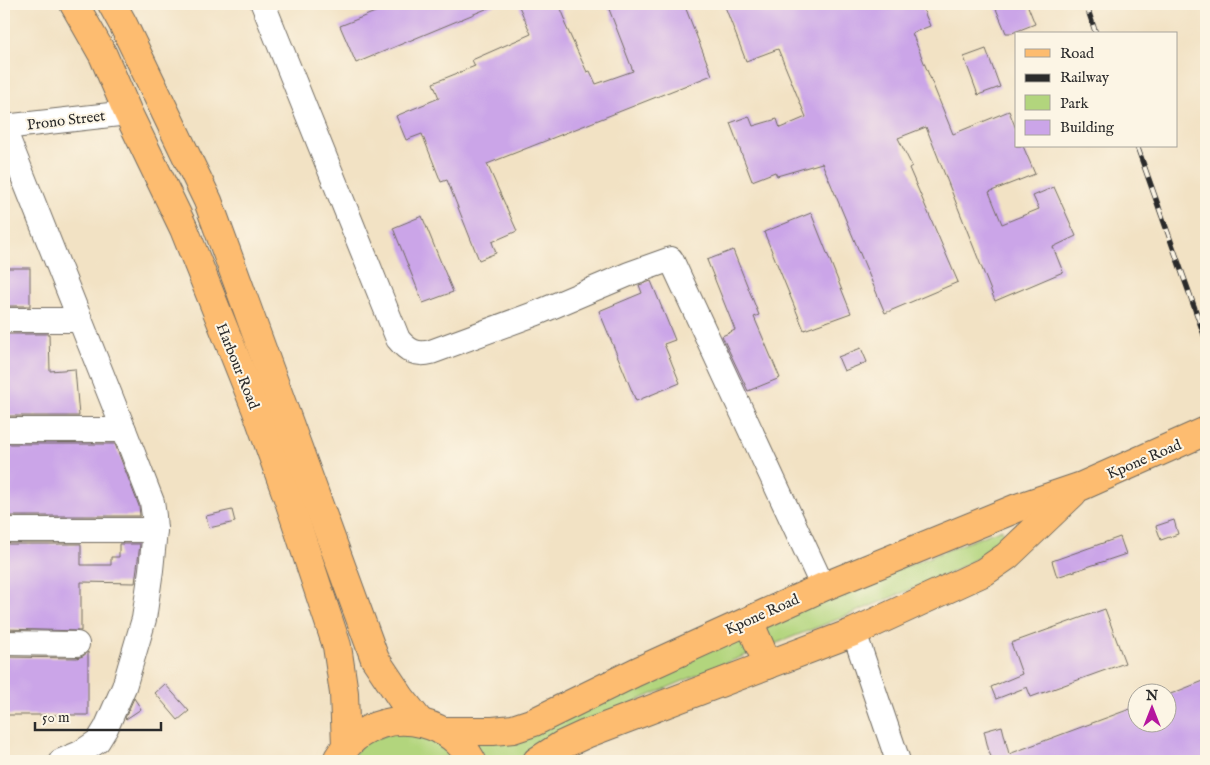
<svg xmlns="http://www.w3.org/2000/svg" width="1210" height="765" viewBox="0 0 1210 765" font-family="'IM FELL English',serif">
	<style>
		.green { fill: #b2d57d; stroke: #6e8054 }
		.building { fill: #cba5e8 }
		.lines { fill: none; stroke-linecap: round; stroke-linejoin: round }
		.minor-casing { stroke: #716b61; stroke-width: 26 }
		.major-casing { stroke: #716b61; stroke-width: 30 }
		.highway-casing { stroke: #716b61; stroke-width: 30 }
		.minor { stroke: #fff; stroke-width: 24 }
		.major { stroke: #fdbc6f; stroke-width: 28 }
		.highway { stroke: #fdbc6f; stroke-width: 28 }
		.rail-casing { stroke: #2b2b2b; stroke-width: 5.5 }
		.rail { stroke: #fcf5e5; stroke-width: 4; stroke-dasharray: 11; stroke-linecap: butt }
		.labels { text-anchor: middle; stroke-width: 4; stroke-linejoin: round; paint-order: stroke }
		.street-label { font-size: 15px; fill: #2b2b2b; stroke: #fcf5e5 }
	</style>
	<rect width="100%" height="100%" fill="#fcf5e5"/>
	<filter id="ink" filterUnits="userSpaceOnUse"><feTurbulence type="fractalNoise" baseFrequency=".02" numOctaves="2"/><feDisplacementMap in="SourceGraphic" scale="10" xChannelSelector="R" yChannelSelector="G"/><feConvolveMatrix kernelMatrix="1 2 1 2 8 2 1 2 1" color-interpolation-filters="sRGB"/></filter>
	<filter id="wash" filterUnits="userSpaceOnUse"><feTurbulence type="fractalNoise" baseFrequency=".0096" numOctaves="4" result="noise"/><feDisplacementMap in="SourceGraphic" scale="20" xChannelSelector="R" yChannelSelector="G"/><feGaussianBlur stdDeviation="1.12" result="paint"/><feColorMatrix in="noise" values="0 0 0 0 0 0 0 0 0 0 0 0 0 0 0 0 0 1.4 0 .05"/><feComposite in="paint" operator="in"/></filter>
	<g filter="url(#wash)">
		<rect width="100%" height="100%" fill="#f2e2c4"/>
		<g class="green">
			<polygon points="1002,529 1004,538 979,557 950,573 846,616 718,666 548,739 517,761 486,761 470,737"/>
			<polygon points="410,726 467,761 349,761 362,744"/>
		</g>
		<g id="blocks">
			<g class="building">
				<polygon points="395,4 498,4 356,63 340,26"/>
				<polygon points="518,4 559,4 566,21 564,22 587,72 590,71 596,84 633,71 607,4 684,4 712,75 487,164 517,231 492,242 496,253 479,260 447,180 441,182 422,134 406,140 396,116 439,98 433,83 475,66 472,60 531,34"/>
				<polygon points="724,4 921,4 930,26 912,33 953,134 1009,111 1016,129 1016,146 1023,146 1035,174 989,192 1002,224 1039,209 1033,196 1054,187 1076,236 1053,247 1063,272 995,301 926,127 898,138 912,166 909,168 958,282 885,313 822,163 777,176 775,172 752,181 730,123 749,116 753,126 777,119 780,128 806,117 778,49 746,61"/>
				<polygon points="994,4 1027,4 1035,24 1012,33 1006,33"/>
				<polygon points="986,49 1000,87 978,95 964,57"/>
				<polygon points="811,213 851,313 804,330 764,232"/>
				<polygon points="422,216 453,292 423,303 393,228"/>
				<polygon points="733,250 759,315 754,317 780,378 748,391 722,336 735,330 707,260"/>
				<rect x="4" y="268" width="26" height="38"/>
				<polygon points="651,281 675,340 664,344 680,383 636,401 599,311 642,293 639,285"/>
				<polygon points="4,334 49,334 50,371 75,369 79,416 4,416"/>
				<polygon points="861,348 867,362 844,371 838,357"/>
				<polygon points="4,444 115,444 139,506 140,516 4,516"/>
				<polygon points="232,510 235,522 209,528 206,516"/>
				<polygon points="1174,520 1178,534 1161,540 1156,526"/>
				<polygon points="1120,537 1126,554 1057,577 1052,561"/>
				<polygon points="4,544 81,544 81,565 111,565 111,557 119,557 119,544 140,544 135,583 81,582 81,631 4,629"/>
				<polygon points="1105,609 1125,663 1031,697 1027,687 996,699 991,687 1022,674 1011,643"/>
				<polygon points="88,652 88,715 4,715 4,657 77,658 83,656"/>
				<polygon points="1206,680 1206,761 993,761 989,752 984,731 1002,726 1009,754 1138,706 1138,722 1168,722 1168,695"/>
				<polygon points="165,684 189,711 178,720 155,693"/>
				<polygon points="134,698 141,709 126,719 125,718"/>
			</g>
		</g>
	</g>
	<g filter="url(#ink)">
		<use href="#blocks" fill-opacity="0" stroke="#716b61" stroke-width="1"/>
		<g class="lines">
			<g class="minor-casing">
				<g id="minor">
					<path d="M263,4L398,339C407,350 416,356 431,352L537,313L629,274L671,259L823,587"/>
					<polyline points="4,127 128,113"/>
					<polyline points="4,129 124,430 152,502 154,516 155,530 151,570 144,619 124,687 106,728 98,741 80,753 61,761"/>
					<polyline points="4,320 79,320"/>
					<polyline points="4,430 124,430"/>
					<polyline points="4,530 155,530"/>
					<polyline points="854,632 898,761"/>
					<polyline points="4,643 77,644"/>
				</g>
			</g>
			<g class="major-casing">
				<g id="major">
					<polyline points="749,621 768,665"/>
					<polyline points="442,731 493,731 513,729 534,722 636,672 823,587 1017,508 1082,486 1206,431"/>
					<polyline points="537,761 562,745 586,734 854,632 984,572 1007,556 1073,493"/>
				</g>
			</g>
			<g class="highway-casing">
				<g id="highway">
					<polyline points="74,4 103,55 128,113 184,229 256,409 290,504 337,646 344,693 346,746"/>
					<polyline points="112,4 123,24 208,201 375,659 401,698 420,722"/>
					<path d="M338,758C344,748 352,739 362,733C399,709 451,722 472,761"/>
				</g>
			</g>
			<use href="#minor" class="minor"/>
			<use href="#major" class="major"/>
			<use href="#highway" class="highway"/>
			<g class="rail-casing">
				<g id="rail">
					<polyline points="1086,4 1096,34"/>
					<polyline points="1137,146 1206,340"/>
				</g>
			</g>
			<use href="#rail" class="rail"/>
		</g>
	</g>
	<g class="labels">
		<g class="street-label">
			<text transform="translate(66 120) rotate(-7)" y="5">Prono Street</text>
			<text transform="translate(238 366) rotate(68)" y="5">Harbour Road</text>
			<text transform="translate(1144 459) rotate(-23)" y="5">Kpone Road</text>
			<text transform="translate(762 614) rotate(-24)" y="5">Kpone Road</text>
		</g>
	</g>
	<rect width="1210" height="765" fill="none" stroke="#fcf5e5" stroke-width="20"/>
	<rect x="1015" y="32" width="162" height="115" fill="#fcf5e5" stroke="#a8a49b"/>
	<rect x="1025" y="49" width="25" height="8" fill="#fdbc6f" stroke="#a8a49b"/>
	<text x="1060" y="58" font-size="15" fill="#2b2b2b">Road</text>
	<rect x="1025" y="74" width="25" height="8" fill="#2b2b2b" stroke="#a8a49b"/>
	<text x="1060" y="82" font-size="15" fill="#2b2b2b">Railway</text>
	<rect x="1025" y="95" width="25" height="15" fill="#b2d57d" stroke="#a8a49b"/>
	<text x="1060" y="108" font-size="15" fill="#2b2b2b">Park</text>
	<rect x="1025" y="120" width="25" height="15" fill="#cba5e8" stroke="#a8a49b"/>
	<text x="1060" y="132" font-size="15" fill="#2b2b2b">Building</text>
	<g transform="translate(1152 708)"><circle r="24" fill="#fcf5e5" stroke="#a8a49b"/>
	<path d="M0-4L9 19L0 12L-9 19Z" fill="#b5179e"/>
	<text y="-8" font-size="14" font-weight="bold" text-anchor="middle" fill="#2b2b2b">N</text>
	</g>
	<path d="M35 722v8h126v-8" fill="none" stroke="#2b2b2b" stroke-width="2.5"/>
	<text x="42" y="722" font-size="15" fill="#2b2b2b" stroke="#fcf5e5" stroke-width="4" paint-order="stroke">50 m</text>
</svg>
